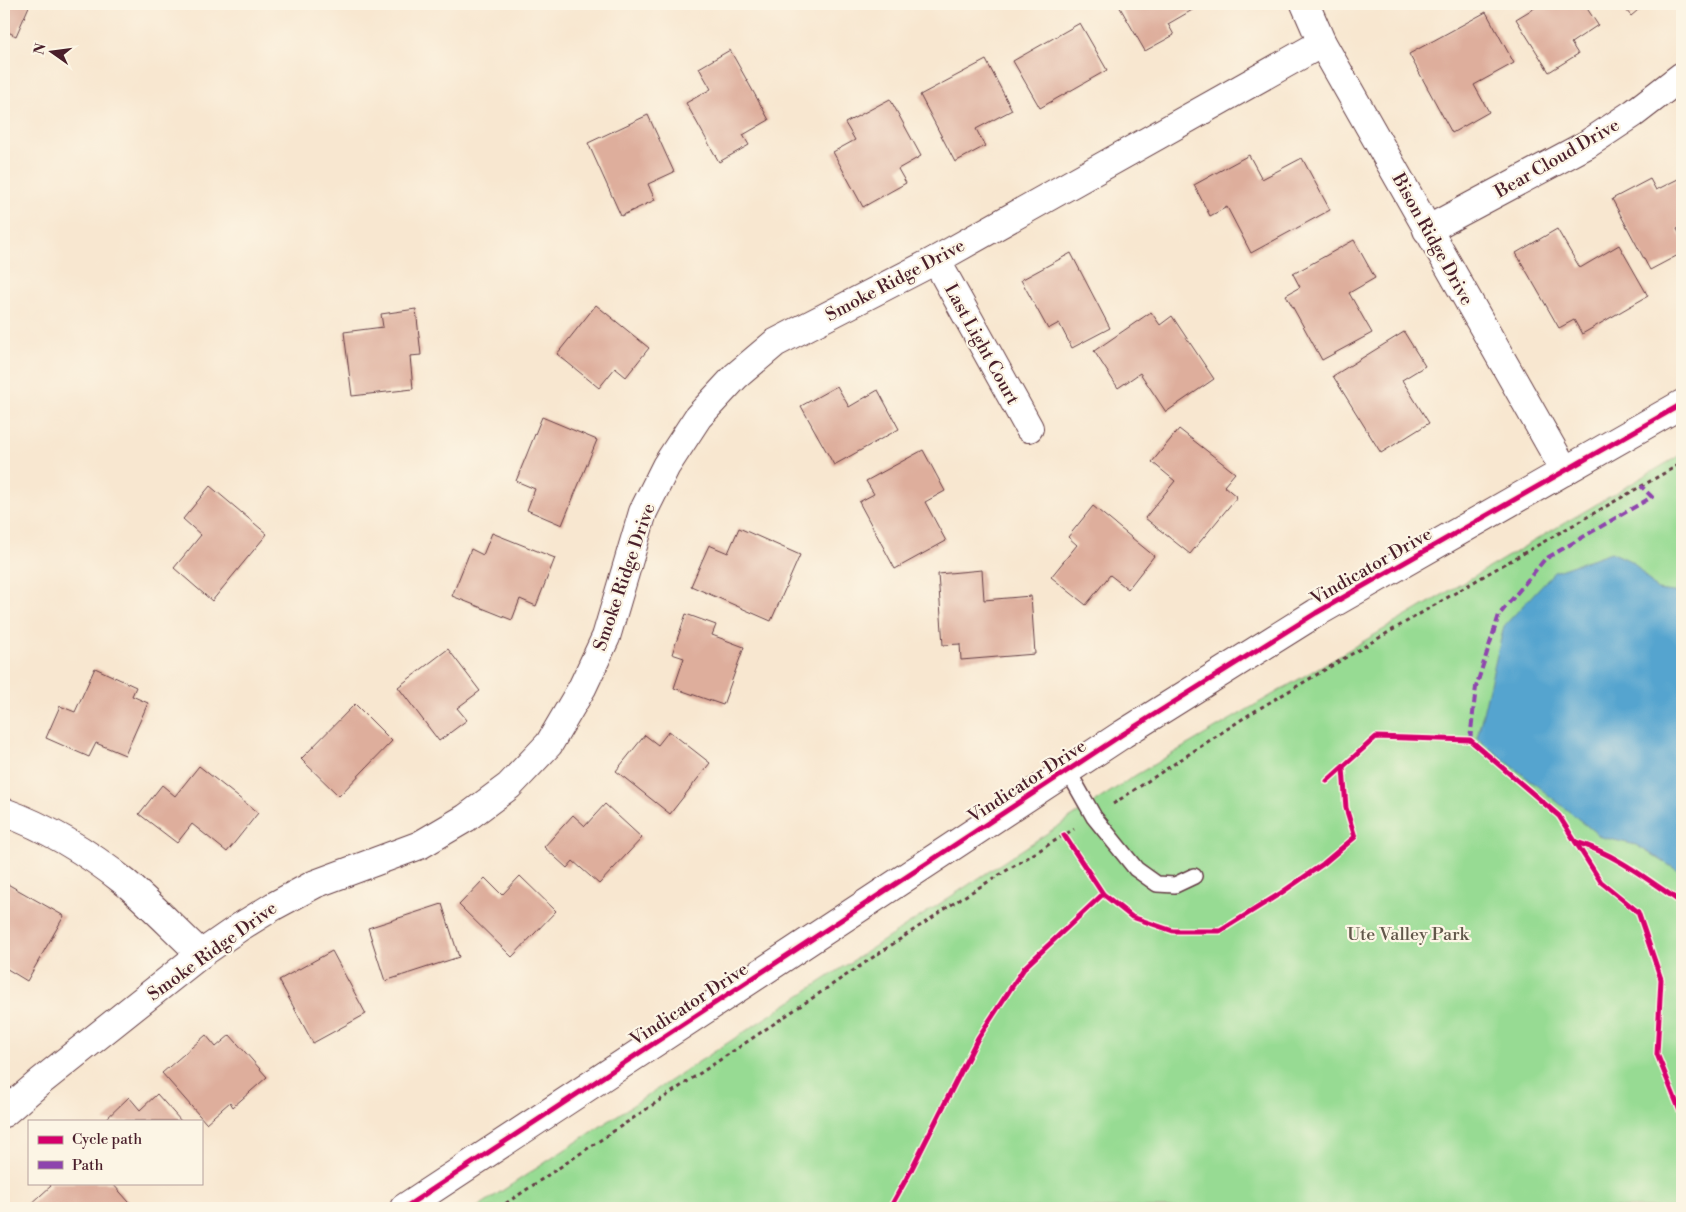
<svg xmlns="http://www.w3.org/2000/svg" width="1686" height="1212" viewBox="0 0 1686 1212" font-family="'Libre Bodoni',serif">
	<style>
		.green { fill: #97db93; stroke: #707d5f }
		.water { fill: #55a4cf; stroke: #50627d }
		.building { fill: #deae9c }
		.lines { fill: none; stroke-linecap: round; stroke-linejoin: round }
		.lane-casing { stroke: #643d44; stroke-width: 18 }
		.street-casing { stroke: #643d44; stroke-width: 30 }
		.secondary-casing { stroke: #643d44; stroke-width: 30 }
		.path { stroke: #643d44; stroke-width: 3; stroke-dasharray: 4 4; stroke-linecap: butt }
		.lane { stroke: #fff; stroke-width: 15 }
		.street { stroke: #fff; stroke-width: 28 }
		.secondary { stroke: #fff; stroke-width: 28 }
		.quiet { stroke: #8e44ad; stroke-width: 4; stroke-dasharray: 8 4; stroke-linecap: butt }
		.cycleway-casing { stroke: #fcf5e5; stroke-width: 8 }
		.cycleway { stroke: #d6006c; stroke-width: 5 }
		.labels { text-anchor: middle; stroke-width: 4.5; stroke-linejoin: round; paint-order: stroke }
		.street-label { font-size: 18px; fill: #4a1f2b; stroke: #fcf5e5 }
		.park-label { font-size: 18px; fill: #61574a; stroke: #fcf5e5 }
	</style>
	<rect width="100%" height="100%" fill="#fcf5e5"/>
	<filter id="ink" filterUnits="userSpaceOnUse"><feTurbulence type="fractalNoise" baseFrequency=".02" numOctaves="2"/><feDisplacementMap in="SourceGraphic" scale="10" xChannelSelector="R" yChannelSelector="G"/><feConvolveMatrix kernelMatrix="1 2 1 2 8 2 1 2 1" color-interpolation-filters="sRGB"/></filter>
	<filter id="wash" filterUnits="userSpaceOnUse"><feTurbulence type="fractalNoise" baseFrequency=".0096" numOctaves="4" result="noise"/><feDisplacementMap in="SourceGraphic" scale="20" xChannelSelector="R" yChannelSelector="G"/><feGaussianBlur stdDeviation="1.12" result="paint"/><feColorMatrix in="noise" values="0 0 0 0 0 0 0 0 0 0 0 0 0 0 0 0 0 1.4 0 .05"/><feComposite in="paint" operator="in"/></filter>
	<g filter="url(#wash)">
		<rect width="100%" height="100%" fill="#f8e7d0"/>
		<polygon class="green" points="1682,454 1682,1208 476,1208 1136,775"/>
		<polygon class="water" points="1611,552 1633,562 1657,590 1682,593 1682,873 1636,845 1601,837 1477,738 1504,626 1554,572"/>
		<g id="blocks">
			<g class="building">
				<polygon points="4,4 30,4 16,36 4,30"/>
				<polygon points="1118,4 1191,4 1194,9 1168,24 1174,35 1145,51"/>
				<polygon points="1541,4 1584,4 1598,25 1571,43 1578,54 1549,72 1516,19"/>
				<polygon points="1621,4 1645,4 1631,16"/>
				<polygon points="1486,12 1514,63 1474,85 1489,112 1452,133 1409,54"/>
				<polygon points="1080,23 1107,70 1040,108 1013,61"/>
				<polygon points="730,50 769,120 743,135 749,145 719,162 686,103 711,89 699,68"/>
				<polygon points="986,60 1012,110 976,129 985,146 955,162 920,95"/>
				<polygon points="890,99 921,156 898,169 906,183 863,207 833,152 855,140 845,123"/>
				<polygon points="648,115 674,172 648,184 655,200 621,216 588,143"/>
				<polygon points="1249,155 1262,179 1302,158 1330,210 1251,253 1227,207 1210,216 1194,185"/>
				<polygon points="1682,177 1682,226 1677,229 1682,239 1682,253 1650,270 1612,199 1650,179 1656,190"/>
				<polygon points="1557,229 1580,268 1619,245 1648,296 1582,334 1574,320 1559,328 1516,253"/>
				<polygon points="1354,240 1375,278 1349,293 1372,333 1322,360 1286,295 1300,287 1293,274"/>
				<polygon points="1071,253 1110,328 1072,348 1059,323 1048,329 1021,280"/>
				<polygon points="596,305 649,348 626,377 615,368 599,388 557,354"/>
				<polygon points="416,309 421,355 410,356 413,389 352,396 344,332 383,327 381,314"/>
				<polygon points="1151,312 1160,325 1172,316 1214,379 1166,412 1140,373 1118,388 1094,351"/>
				<polygon points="1404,332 1425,366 1402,380 1429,423 1381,453 1333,376"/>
				<polygon points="837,386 849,407 878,390 899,429 834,465 801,406"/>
				<polygon points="542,417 597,440 562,525 527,510 535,489 516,481"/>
				<polygon points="1179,429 1235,473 1224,486 1237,497 1190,554 1145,518 1175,481 1152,462"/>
				<polygon points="923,450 945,491 925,502 946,541 895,569 859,502 874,494 866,481"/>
				<polygon points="210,486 267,534 212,601 174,568 201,535 183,519"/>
				<polygon points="1093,506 1154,556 1128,589 1110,575 1086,605 1051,577 1077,545 1068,537"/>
				<polygon points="739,528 800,555 771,621 691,586 709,545 728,553"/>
				<polygon points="492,533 555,558 536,606 520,599 512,620 452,596 471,549 483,555"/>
				<polygon points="982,570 984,600 1031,596 1035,654 961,660 960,644 943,645 938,574"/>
				<polygon points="686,614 716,625 712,635 744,647 723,705 674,688 684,658 672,654"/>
				<polygon points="448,649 480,691 457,708 467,720 439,741 398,687"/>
				<polygon points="95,668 136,687 132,696 148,703 125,755 96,743 89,757 46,738 60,706 75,712"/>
				<polygon points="355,704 392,741 339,796 301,759"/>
				<polygon points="669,731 710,763 670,814 616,771 645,735 658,745"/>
				<polygon points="199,766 258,813 227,852 192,824 177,843 139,814 162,785 175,796"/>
				<polygon points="605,804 642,838 599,884 573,861 567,868 544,847 573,815 585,826"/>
				<polygon points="520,876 556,911 512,957 459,905 485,878 502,895"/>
				<polygon points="4,882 64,916 27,981 4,967"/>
				<polygon points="442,904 459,957 385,981 368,928"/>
				<polygon points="332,951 366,1014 313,1043 279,980"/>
				<polygon points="206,1035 216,1047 230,1035 267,1077 233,1107 230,1102 206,1123 162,1073"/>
				<polygon points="157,1094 181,1121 104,1121 129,1097 140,1110"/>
				<polygon points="49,1183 112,1183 129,1202 122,1208 32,1208 30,1205 51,1186"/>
				<polygon points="8,1201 14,1208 4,1208 4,1204"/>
			</g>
		</g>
	</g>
	<g filter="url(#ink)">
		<use href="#blocks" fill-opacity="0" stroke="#643d44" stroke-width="1"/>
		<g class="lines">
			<g class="lane-casing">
				<polyline id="lane" points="1068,771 1094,817 1136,869 1157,884 1175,885 1194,876"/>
			</g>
			<g class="street-casing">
				<g id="street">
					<polyline points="1305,4 1322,43 1565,471"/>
					<polyline points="1427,230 1586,145 1634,113 1682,76"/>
					<polyline points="936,260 1029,428"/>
					<path d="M4,812C48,828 89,853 126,883C152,905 176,931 201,954"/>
					<polyline points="4,1113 40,1082 201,954 240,927 274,906 315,884 420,845 466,818 509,786 549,744 582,688 606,637 643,512 666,466 698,417 736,376 775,343 936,260 1322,43"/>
				</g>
			</g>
			<g class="secondary-casing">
				<polyline id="secondary" points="404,1208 1123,734 1316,613 1682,404"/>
			</g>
			<g class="path">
				<polyline points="1113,804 1250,714 1489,573 1682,463"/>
				<polyline points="499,1208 957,901 1074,829"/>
			</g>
			<use href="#lane" class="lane"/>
			<use href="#street" class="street"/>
			<use href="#secondary" class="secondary"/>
			<polyline class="quiet" points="1470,740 1476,687 1499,615 1545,559 1652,497 1641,486"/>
			<g class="cycleway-casing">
				<g id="cycleway">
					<polyline points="1327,781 1376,737 1470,740 1559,816 1601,882 1638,912 1661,979 1657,1054 1682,1116"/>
					<polyline points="1064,835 1103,894 1132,917 1173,931 1220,931 1281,893 1323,864 1355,837 1346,808 1343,768"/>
					<path d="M1576,842C1616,854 1648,880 1682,903"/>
					<polyline points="404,1208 1123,734 1316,613 1682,404"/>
					<polyline points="890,1208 909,1174 978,1038 1025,967 1103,894"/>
				</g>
			</g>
			<use href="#cycleway" class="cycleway"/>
		</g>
	</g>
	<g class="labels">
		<g class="street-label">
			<text transform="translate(1557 158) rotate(-30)" y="6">Bear Cloud Drive</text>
			<text transform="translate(1433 239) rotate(61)" y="6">Bison Ridge Drive</text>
			<text transform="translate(895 280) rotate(-28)" y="6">Smoke Ridge Drive</text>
			<text transform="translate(982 344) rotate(61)" y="6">Last Light Court</text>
			<text transform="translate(1371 566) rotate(-30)" y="6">Vindicator Drive</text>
			<text transform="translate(624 577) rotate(-71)" y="6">Smoke Ridge Drive</text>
			<text transform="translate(1027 781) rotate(-33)" y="6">Vindicator Drive</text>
			<text transform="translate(212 951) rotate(-36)" y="6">Smoke Ridge Drive</text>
			<text transform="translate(689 1004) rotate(-33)" y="6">Vindicator Drive</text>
		</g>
		<g class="park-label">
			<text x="1408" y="940">Ute Valley Park</text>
		</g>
	</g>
	<rect width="1686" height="1212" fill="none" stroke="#fcf5e5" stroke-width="20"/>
	<rect x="28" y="1120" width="175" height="65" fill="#fcf5e5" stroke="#b59f9b"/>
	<rect x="38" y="1136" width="25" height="8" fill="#d6006c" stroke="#b59f9b"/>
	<text x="72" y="1144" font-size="15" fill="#4a1f2b">Cycle path</text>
	<rect x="38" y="1161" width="25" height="8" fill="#8e44ad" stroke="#b59f9b"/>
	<text x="72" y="1170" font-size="15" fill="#4a1f2b">Path</text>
	<g transform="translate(52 52) rotate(284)" stroke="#fcf5e5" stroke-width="4" paint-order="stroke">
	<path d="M0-4L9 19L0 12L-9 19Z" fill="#4a1f2b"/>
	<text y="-8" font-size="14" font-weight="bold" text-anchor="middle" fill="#4a1f2b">N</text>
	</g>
</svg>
